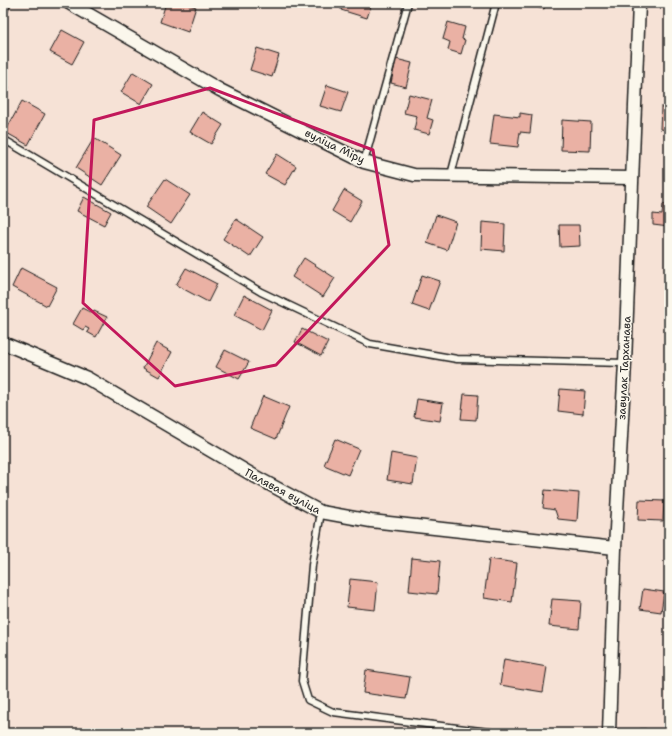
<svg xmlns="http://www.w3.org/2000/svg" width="672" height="736" viewBox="0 0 672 736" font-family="'Shantell Sans',sans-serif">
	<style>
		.building { fill: #eab1a4; stroke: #1c1c1c }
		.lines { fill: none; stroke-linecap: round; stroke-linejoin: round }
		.service-casing { stroke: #1c1c1c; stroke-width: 9 }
		.minor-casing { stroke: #1c1c1c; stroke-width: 15 }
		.service { stroke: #fbf7ec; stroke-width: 6 }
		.minor { stroke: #fbf7ec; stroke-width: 12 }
		.marked { fill: none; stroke: #c2185b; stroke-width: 3; stroke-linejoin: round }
		.labels { text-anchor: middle; stroke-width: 3; stroke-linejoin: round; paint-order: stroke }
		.street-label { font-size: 11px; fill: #1c1c1c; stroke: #fbf7ec }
	</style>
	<rect width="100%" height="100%" fill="#f6e2d6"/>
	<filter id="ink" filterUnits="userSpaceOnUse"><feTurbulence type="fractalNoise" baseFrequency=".025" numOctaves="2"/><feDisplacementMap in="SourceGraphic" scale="8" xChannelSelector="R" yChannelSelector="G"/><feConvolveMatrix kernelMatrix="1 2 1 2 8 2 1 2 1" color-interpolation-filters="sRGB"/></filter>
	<g filter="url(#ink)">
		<g class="building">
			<polygon points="3,3 12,3 3,21"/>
			<polygon points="166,3 183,3 196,7 188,32 160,22"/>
			<polygon points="343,3 372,3 367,18 341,10"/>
			<polygon points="528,3 546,3 544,9 528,5"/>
			<polygon points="448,22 465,27 462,39 465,40 461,54 448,50 450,42 443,39"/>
			<polygon points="62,30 84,42 72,64 50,52"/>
			<polygon points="257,48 279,55 272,77 250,70"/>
			<polygon points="669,48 669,74 665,73"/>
			<polygon points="396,59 412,63 406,87 391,83"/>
			<polygon points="133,72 153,84 141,104 121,92"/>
			<polygon points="3,84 9,88 3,99"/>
			<polygon points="327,85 348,92 341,112 320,106"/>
			<polygon points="409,94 432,100 427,118 433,120 429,134 414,130 417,116 404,113"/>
			<polygon points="22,101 45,114 28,145 5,132"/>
			<polygon points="661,107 669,107 669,130 660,129"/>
			<polygon points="202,112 223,125 211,144 190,132"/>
			<polygon points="520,113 532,115 530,133 520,132 518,147 490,144 494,114 520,117"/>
			<polygon points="562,120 591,122 590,151 561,150"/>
			<polygon points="94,138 121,155 102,185 76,168"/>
			<polygon points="277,154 296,166 285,185 265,174"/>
			<polygon points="165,179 190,195 171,224 146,207"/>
			<polygon points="344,190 362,201 350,222 332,211"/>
			<polygon points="84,197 111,212 104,225 77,211"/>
			<polygon points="663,204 669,204 669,227 653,225 653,214 662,215"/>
			<polygon points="436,215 456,222 447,250 427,243"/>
			<polygon points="236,219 263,237 250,257 223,239"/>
			<polygon points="482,222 505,224 504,251 481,249"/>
			<polygon points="559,225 579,225 580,246 560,247"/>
			<polygon points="304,258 335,278 323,297 292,277"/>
			<polygon points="21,268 57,287 47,306 12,287"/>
			<polygon points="186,268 217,284 208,302 176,285"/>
			<polygon points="422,275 440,281 429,311 412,305"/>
			<polygon points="244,295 272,310 262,330 234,315"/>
			<polygon points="82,308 92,313 94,311 107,317 96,337 87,332 89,329 85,327 83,330 73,324"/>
			<polygon points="302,329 328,342 321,356 295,342"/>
			<polygon points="156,343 172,352 159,377 143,368"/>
			<polygon points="225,350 249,362 239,379 216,367"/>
			<polygon points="560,389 585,391 583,414 558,411"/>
			<polygon points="464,394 478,395 476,420 461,419"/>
			<polygon points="263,396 289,407 276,439 250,428"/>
			<polygon points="417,399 443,403 440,421 414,417"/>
			<polygon points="335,439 359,449 348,475 324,465"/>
			<polygon points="391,453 417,458 413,484 387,480"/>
			<polygon points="545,490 579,493 577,521 558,519 555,510 543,508"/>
			<polygon points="639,500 664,501 663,521 638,520"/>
			<polygon points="412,558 440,561 437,594 409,591"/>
			<polygon points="489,559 517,563 512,602 484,598"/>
			<polygon points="350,579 378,582 375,610 347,607"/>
			<polygon points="643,589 664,592 661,612 640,609"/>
			<polygon points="552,599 581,601 579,629 549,626"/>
			<polygon points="504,659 547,667 543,692 500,685"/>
			<polygon points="366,670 410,677 406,699 363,693"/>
			<polygon points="640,729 646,729 646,732 656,733 631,733 631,731 639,732"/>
		</g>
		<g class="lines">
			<g class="service-casing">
				<g id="service">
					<polyline points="3,139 261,292 370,344 457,359 625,363"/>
					<polyline points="364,162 408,3"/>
					<polyline points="451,175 496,3"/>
					<polyline points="321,512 312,565 302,681 308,700 333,712 496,733"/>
				</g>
			</g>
			<g class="minor-casing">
				<g id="minor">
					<polyline points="69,3 220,90 364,162 414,175 632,178"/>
					<polyline points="3,343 87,378 256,477 321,512 371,521 615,548"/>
					<polyline points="609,733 615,548 625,363 639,3"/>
				</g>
			</g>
			<use href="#service" class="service"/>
			<use href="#minor" class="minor"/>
		</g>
	</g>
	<path class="marked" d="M210,88L373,150L389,245L276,365L175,386L83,303L94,120Z"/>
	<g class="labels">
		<g class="street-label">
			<text transform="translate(335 146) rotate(26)" y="4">вуліца Міру</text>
			<text transform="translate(624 368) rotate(-87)" y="4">завулак Тарханава</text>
			<text transform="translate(283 491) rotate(28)" y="4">Палявая вуліца</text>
		</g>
	</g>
	<rect width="672" height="736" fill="none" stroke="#fbf7ec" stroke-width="16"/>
	<rect x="8" y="8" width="656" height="720" fill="none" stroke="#1c1c1c" stroke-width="1.5" filter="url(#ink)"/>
</svg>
